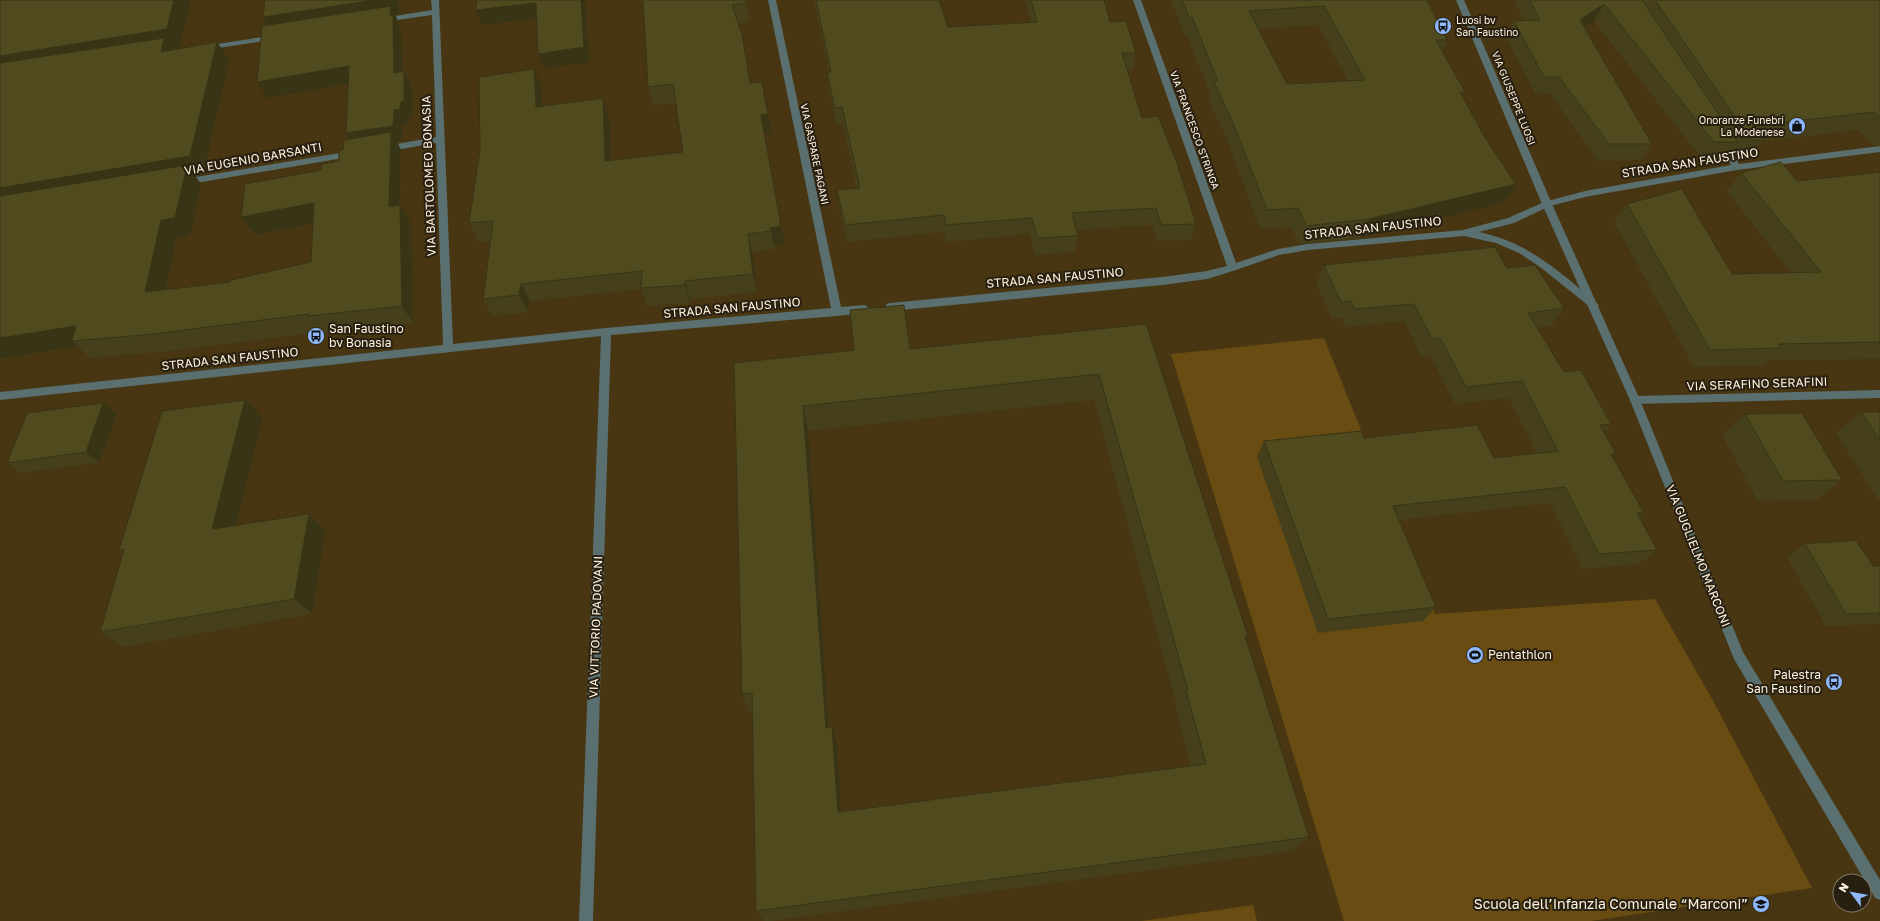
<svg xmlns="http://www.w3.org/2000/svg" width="1880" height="921" viewBox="0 0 1880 921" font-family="'Golos Text',sans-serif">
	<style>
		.green { fill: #684c12 }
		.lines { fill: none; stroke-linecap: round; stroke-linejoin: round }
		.minor { fill: #596f70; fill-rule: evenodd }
		.tertiary { fill: #596f70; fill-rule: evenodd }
		.wall { fill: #45401b; fill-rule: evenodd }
		.shaded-wall { fill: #383416 }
		.building { fill: #504a1f; stroke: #383416; fill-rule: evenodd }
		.labels { text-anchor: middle; stroke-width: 4; stroke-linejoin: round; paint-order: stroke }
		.far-poi-label { font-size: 10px; fill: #fff3df; stroke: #271f10; text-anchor: start }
		.far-street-label { font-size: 10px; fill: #fff3df; stroke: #271f10 }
		.street-label { font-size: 12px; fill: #fff3df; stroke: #271f10 }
		.poi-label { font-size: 12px; fill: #fff3df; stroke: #271f10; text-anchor: start }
		.near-poi-label { font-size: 14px; fill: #fff3df; stroke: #271f10; text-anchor: end }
	</style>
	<rect width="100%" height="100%" fill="#483511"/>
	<g class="green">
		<polygon points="1324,338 1435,614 1655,599 1711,697 1812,888 1591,921 1344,921 1171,354"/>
		<polygon points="1253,905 1257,921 1141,921"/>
	</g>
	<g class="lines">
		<g class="minor">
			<polygon points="431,0 439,0 453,344 606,328 831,308 768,0 776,0 841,307 865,305 870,309 865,313 837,316 611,335 593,921 579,921 601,336 0,400 0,392 443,345 436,143 385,152 381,149 385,146 436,137 432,15 383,22 379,20 383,18 432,10"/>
			<path d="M1133,0H1141L1236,263L1278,249L1308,244L1463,230L1508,218L1544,202L1585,191L1731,165L1717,142L1721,139L1724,140L1739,164L1880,146V152L1737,170L1585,197L1550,206L1514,223L1479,232C1530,243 1558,271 1597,303L1599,306L1597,309L1594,310L1540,267L1519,253L1496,243L1464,236L1308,250L1279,255L1236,270L1207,279L1162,285L890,311L887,310L885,307L887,304L890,303L1162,277L1207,271L1227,266Z"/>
			<polygon points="275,35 278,35 278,39 205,50 201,48 205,46"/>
			<polygon points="352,151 355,152 355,156 184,185 180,182 184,179"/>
			<polygon points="1880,390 1880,398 1635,404 1631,403 1630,400 1631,397 1635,396"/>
		</g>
		<polygon class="tertiary" points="1456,0 1464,0 1552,204 1640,400 1743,652 1880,880 1880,900 1875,898 1734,659 1630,400 1542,204"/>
	</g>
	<g class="wall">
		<polygon points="0,0 179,48 172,49 172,50 217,42 229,60 203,174 195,176 201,184 190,236 176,238 166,290 230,282 311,262 313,224 255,235 321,170 339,161 349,139 346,133 348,83 267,98 268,25 263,17 265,0 399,0 399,14 395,14 398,22 398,25 401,31 402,71 412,87 412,117 409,117 408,124 402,125 401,141 397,142 401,150 400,205 411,224 413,323 322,333 321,332 171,351 90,358 78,346 0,359"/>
		<polygon points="645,0 746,0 749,22 738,23 750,83 771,133 764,133 785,244 774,246 774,249 752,252 757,292 690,299 690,303 647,306 641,289 530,301 528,312 492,316 483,299 491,241 478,242 469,223 541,87 542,106 609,117 611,160 683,152 676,103 653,105 648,87"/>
		<polygon points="814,0 939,0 948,27 1031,23 1025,0 1104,0 1110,22 1136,53 1133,70 1127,70 1142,118 1196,224 1191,240 1157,241 1152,225 1076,230 1078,236 1075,252 1035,255 1030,234 946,242 944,232 847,242 839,207 837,190 857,189 843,124 837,125 829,90 827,73 829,72"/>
		<path d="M1171,0H1427L1447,40L1442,51L1465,92L1462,96L1505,202L1360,238L1299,244L1291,227L1260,229L1228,142L1209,101L1211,95L1187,36H1185ZM1318,25L1348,81L1287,84L1258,29Z"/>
		<polygon points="1514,0 1880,0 1880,145 1874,145 1858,130 1762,141 1749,158 1737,158 1731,150 1725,158 1702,159 1594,21 1584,28 1652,144 1641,160 1598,161 1550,93 1535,93 1506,38 1514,21 1524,21"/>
		<polygon points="1880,172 1880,359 1768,360 1764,365 1694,367 1614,222 1627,204 1732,274 1791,273 1727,191 1741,173 1797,181"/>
		<polygon points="1324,265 1507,268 1564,308 1551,326 1537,328 1564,372 1611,424 1604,432 1616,454 1613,457 1644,513 1639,518 1657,550 1639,564 1583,569 1550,503 1399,520 1436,607 1423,621 1318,633 1257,457 1264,441 1364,438 1494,458 1537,453 1509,398 1455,404 1430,355 1421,356 1404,321 1346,327 1342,318 1332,319 1316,283"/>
		<path d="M1146,324L1248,636L1246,639L1309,837L1293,851L770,921H764L756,911L753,712H750L742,694L734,363L910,349ZM1094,400L1177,707L1176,709L1191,766L841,811L837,745L832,727L829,728L808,431Z"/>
		<polygon points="245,400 262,418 236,526 309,514 325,530 312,614 123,647 100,632 123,552 119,550"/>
		<polygon points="103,403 116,414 99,463 21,473 7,463"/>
		<polygon points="1861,412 1880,412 1880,499 1878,499 1836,433"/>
		<polygon points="1745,414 1842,480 1816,500 1758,501 1722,435"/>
		<polygon points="1805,544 1873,566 1880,566 1880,624 1826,626 1787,557"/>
	</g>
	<g class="shaded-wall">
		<polygon points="174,0 191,0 179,48 172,49 177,57 0,77 0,56"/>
		<polygon points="376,0 399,0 399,14 395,14 398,22 398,25 401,31 402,88 272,33 263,17"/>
		<polygon points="581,0 585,0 589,62 544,68 538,54"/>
		<polygon points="536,3 541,18 482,25 476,10"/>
		<polygon points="1604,4 1594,21 1570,37 1580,20"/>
		<polygon points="217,42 229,60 203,174 195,176 201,184 190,236 176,238 162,309 0,210 0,188"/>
		<polygon points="349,66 358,82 267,98 257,82"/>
		<polygon points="534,69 541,87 543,126 536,107"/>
		<polygon points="404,71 412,87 412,117 409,117 408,124 402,125 401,141 397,142 401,150 399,225 346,133 394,110 401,102"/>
		<polygon points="603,98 609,117 612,180 605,161"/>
		<polygon points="768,114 771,133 764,133 761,115"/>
		<polygon points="1516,184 1505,202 1360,238 1369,219"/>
		<polygon points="314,203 326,221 255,235 241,217"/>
		<polygon points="400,205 411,224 413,323 402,306"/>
		<polygon points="781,226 785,244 774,246 770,228"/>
		<polygon points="748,234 752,252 757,292 753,274"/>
		<polygon points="685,281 690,299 690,303 685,285"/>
		<polygon points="521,284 530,301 528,312 519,295"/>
		<polygon points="76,326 72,341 78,346 0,359 0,338"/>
		<polygon points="245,400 262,418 231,545 212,529"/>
		<polygon points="103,403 116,414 99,463 86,452"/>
		<polygon points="803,406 808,431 830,746 826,728"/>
		<polygon points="309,514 325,530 312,614 294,599"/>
		<polygon points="832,727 837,745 842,826 838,812"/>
	</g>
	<g class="building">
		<polygon points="0,0 174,0 167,29 0,56"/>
		<polygon points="265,0 376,0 263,17"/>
		<polygon points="477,0 581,0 584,47 538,54 536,3 476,10"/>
		<polygon points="643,0 746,0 746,3 732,5 742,34 750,83 762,82 768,114 761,115 781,226 770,228 771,231 748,234 753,274 685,281 685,285 641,288 642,271 521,284 519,295 483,299 493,221 469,223 480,150 479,77 534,69 536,107 603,98 605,161 683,152 673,84 648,87"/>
		<polygon points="816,0 939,0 948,27 1037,22 1031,0 1104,0 1110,22 1126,21 1136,53 1122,53 1142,118 1158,116 1177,163 1196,224 1161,225 1156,208 1072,213 1078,236 1037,238 1032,218 946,225 944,215 845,225 837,190 860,188 842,107 835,108 827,73 831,72"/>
		<path d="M1182,0H1427L1447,40H1436L1465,92H1460L1484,136L1516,184L1369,219L1306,226L1298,208L1267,210L1233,123L1214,82L1218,81L1192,17H1189ZM1324,6L1365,80L1287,84L1249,11Z"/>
		<polygon points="1530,0 1642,0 1737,142 1714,142 1604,4 1580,20 1652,144 1609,144 1559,77 1544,77 1514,21 1540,20"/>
		<polygon points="1655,0 1880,0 1880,118 1874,112 1752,126 1763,140 1751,140"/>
		<polygon points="391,6 390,16 393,15 394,73 404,71 404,101 401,102 400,109 394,110 393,126 346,133 349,66 257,82 262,26"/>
		<polygon points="164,38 161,52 217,42 190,156 0,188 0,63"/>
		<polygon points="391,132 389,207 400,205 402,306 309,316 309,314 154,334 72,341 76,326 0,338 0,196 187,165 175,218 161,220 145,292 230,282 231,280 311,262 314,203 241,217 245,184 321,170 322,164 339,161 339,151 343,150 344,140"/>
		<polygon points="1781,162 1797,181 1880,172 1880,342 1779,344 1781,348 1710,350 1627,204 1682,189 1732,274 1821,272 1741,173"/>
		<polygon points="1495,247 1507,268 1535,265 1564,308 1528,313 1564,372 1581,370 1611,424 1600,425 1616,454 1611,454 1644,513 1637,513 1657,550 1599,554 1565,487 1393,506 1436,607 1328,619 1264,441 1361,431 1364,438 1477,425 1494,458 1558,451 1522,381 1466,387 1440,338 1432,339 1414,304 1355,309 1351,301 1341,302 1324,265"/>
		<path d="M904,305L910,349L1146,324L1248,636H1245L1309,837L756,911L752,693L742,694L734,363L854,350L850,310ZM1099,374L1188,690H1186L1206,764L838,812L832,727L826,728L803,406Z"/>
		<polygon points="245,400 212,529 309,514 294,599 100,632 124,549 119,550 162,411"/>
		<polygon points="103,403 86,452 7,463 27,413"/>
		<polygon points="1861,412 1880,412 1880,440"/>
		<polygon points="1802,413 1842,480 1783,481 1745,414"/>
		<polygon points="1856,540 1873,566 1880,566 1880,613 1846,614 1805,544"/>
	</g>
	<defs>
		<g id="bus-disc" transform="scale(0.9)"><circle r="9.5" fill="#90b8fd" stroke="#271f10"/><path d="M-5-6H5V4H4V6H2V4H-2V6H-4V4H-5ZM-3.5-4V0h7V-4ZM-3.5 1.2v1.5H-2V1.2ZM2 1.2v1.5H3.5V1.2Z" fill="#111"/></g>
		<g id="shop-disc" transform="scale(0.9)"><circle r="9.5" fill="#90b8fd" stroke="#271f10"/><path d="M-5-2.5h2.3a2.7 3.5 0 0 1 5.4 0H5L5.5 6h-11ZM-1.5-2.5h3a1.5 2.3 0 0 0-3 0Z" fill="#111"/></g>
		<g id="stadium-disc" transform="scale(0.9)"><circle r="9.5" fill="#90b8fd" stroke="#271f10"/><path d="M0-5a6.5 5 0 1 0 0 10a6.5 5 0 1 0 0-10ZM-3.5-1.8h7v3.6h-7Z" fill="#111"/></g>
		<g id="school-disc" transform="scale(0.9)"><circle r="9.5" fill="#90b8fd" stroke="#271f10"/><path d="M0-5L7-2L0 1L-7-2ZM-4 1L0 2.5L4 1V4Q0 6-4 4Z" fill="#111"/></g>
	</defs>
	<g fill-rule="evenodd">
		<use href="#bus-disc" x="1443" y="26"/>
		<use href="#shop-disc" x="1797" y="126"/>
		<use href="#bus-disc" x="316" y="336"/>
		<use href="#stadium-disc" x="1475" y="655"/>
		<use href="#bus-disc" x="1834" y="682"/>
		<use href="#school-disc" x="1761" y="904"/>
	</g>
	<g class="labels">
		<g class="far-poi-label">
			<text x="1456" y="24">Luosi bv<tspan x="1456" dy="12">San Faustino</tspan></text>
			<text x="1784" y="124" text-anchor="end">Onoranze Funebri<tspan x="1784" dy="12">La Modenese</tspan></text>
		</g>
		<g class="far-street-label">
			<text transform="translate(1514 98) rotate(68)" y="4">VIA GIUSEPPE LUOSI</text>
			<text transform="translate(1195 130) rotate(70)" y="4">VIA FRANCESCO STRINGA</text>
			<text transform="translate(815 154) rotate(78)" y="4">VIA GASPARE PAGANI</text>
		</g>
		<g class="street-label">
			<text transform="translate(253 159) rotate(-10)" y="4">VIA EUGENIO BARSANTI</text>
			<text transform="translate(1690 163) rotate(-9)" y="4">STRADA SAN FAUSTINO</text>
			<text transform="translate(429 176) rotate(-92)" y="4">VIA BARTOLOMEO BONASIA</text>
			<text transform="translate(1373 228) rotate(-6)" y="4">STRADA SAN FAUSTINO</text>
			<text transform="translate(1055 278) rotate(-5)" y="4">STRADA SAN FAUSTINO</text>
			<text transform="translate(732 308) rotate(-5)" y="4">STRADA SAN FAUSTINO</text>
			<text transform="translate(230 359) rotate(-6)" y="4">STRADA SAN FAUSTINO</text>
			<text transform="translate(1757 384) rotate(-2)" y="4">VIA SERAFINO SERAFINI</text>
			<text transform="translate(1698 556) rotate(68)" y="4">VIA GUGLIELMO MARCONI</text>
			<text transform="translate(596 627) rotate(-88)" y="4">VIA VITTORIO PADOVANI</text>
		</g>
		<g class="poi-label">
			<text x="329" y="333">San Faustino<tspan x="329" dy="14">bv Bonasia</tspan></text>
			<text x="1488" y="659">Pentathlon</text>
			<text x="1821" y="679" text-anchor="end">Palestra<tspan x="1821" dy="14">San Faustino</tspan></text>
		</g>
		<g class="near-poi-label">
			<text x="1748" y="909">Scuola dell’Infanzia Comunale “Marconi”</text>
		</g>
	</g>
	<g transform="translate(1852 893) rotate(302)"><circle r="19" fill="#271f10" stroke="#7d7463"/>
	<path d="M0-3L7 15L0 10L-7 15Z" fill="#90b8fd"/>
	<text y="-6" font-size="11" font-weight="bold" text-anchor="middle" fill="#fff3df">N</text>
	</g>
</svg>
